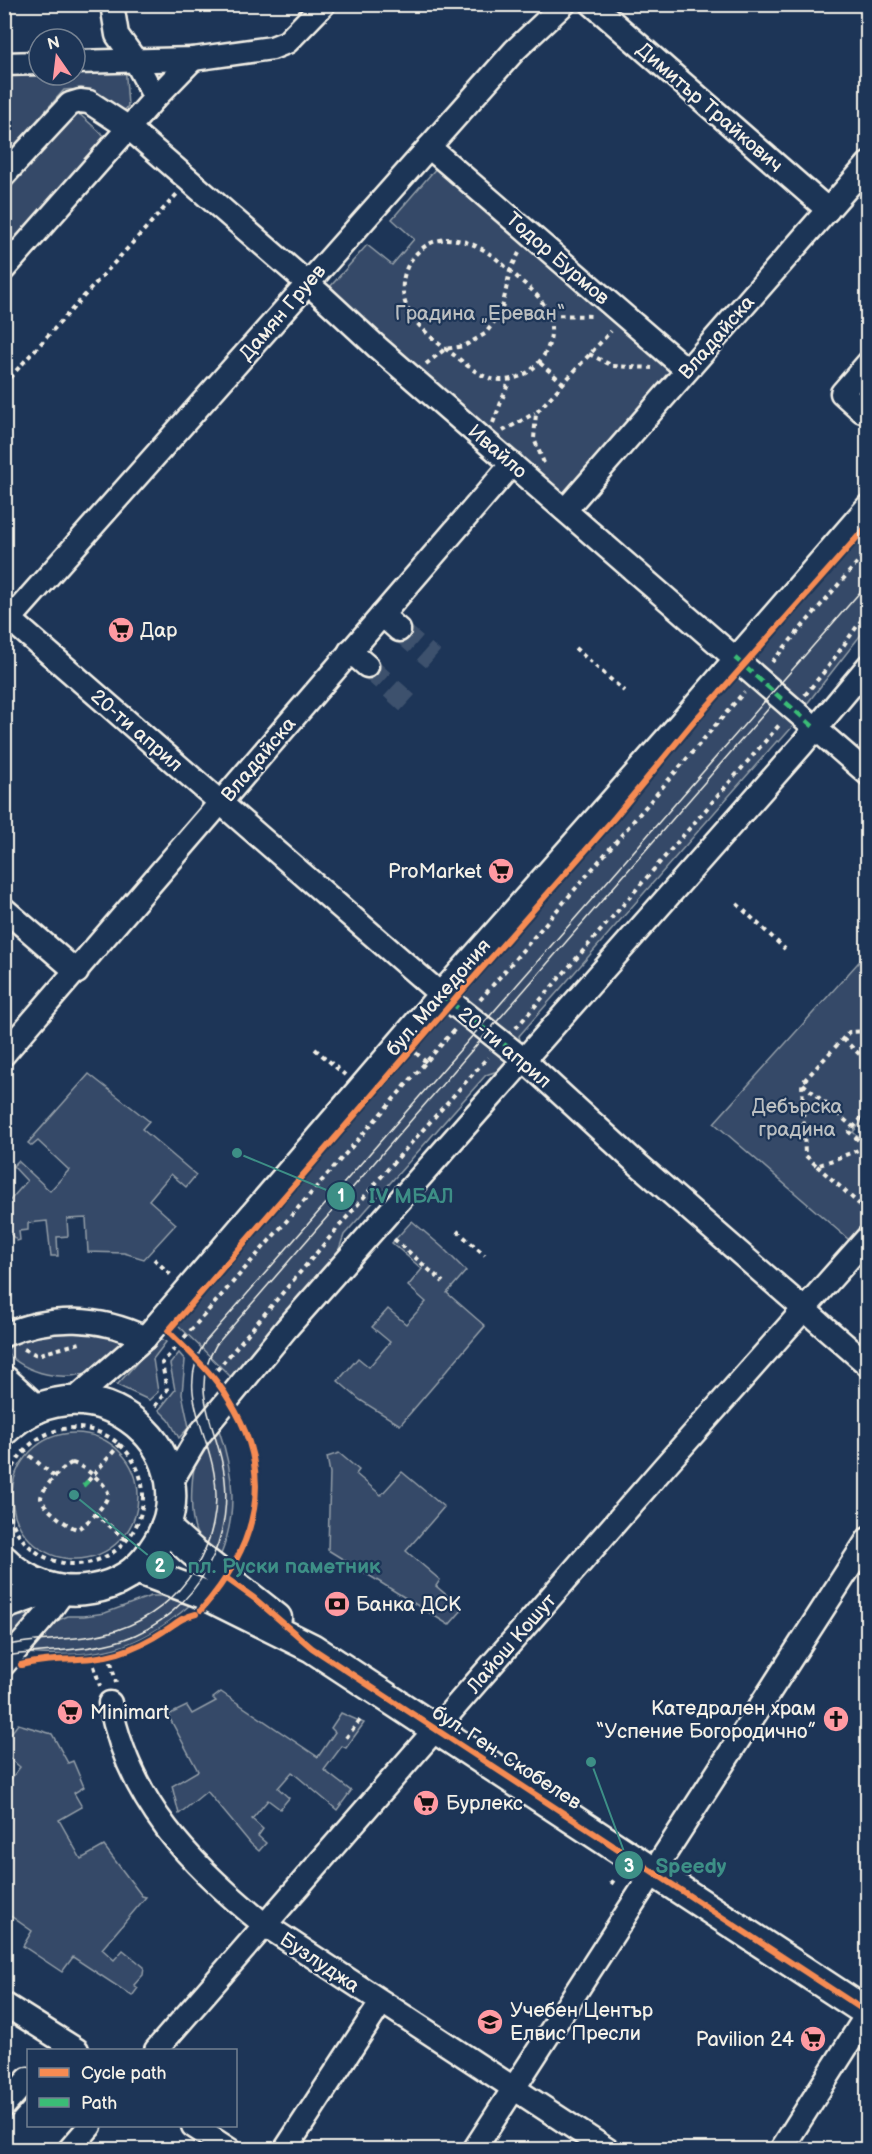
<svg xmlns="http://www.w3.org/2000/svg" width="872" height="2154" viewBox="0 0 872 2154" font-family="'Balsamiq Sans',sans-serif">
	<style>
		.green { fill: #354a67; stroke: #949ea8; stroke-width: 1.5 }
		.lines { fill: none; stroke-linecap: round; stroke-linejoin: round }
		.minor-tunnel { stroke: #3d516d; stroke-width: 22; stroke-dasharray: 22 11; stroke-linecap: butt }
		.minor-casing { stroke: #f4f1e8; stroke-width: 27 }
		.major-casing { stroke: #f4f1e8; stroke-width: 33 }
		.path { stroke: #f4f1e8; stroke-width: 4; stroke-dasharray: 4.5 4.5; stroke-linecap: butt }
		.minor { stroke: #1d3557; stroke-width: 22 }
		.major { stroke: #1d3557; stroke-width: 28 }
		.tram { stroke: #f4f1e8; stroke-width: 1.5 }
		.quiet { stroke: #3abd76; stroke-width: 4.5; stroke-dasharray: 9 4.5; stroke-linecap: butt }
		.cycleway-casing { stroke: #1d3557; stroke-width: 10 }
		.cycleway { stroke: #f68b52; stroke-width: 6 }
		.labels { text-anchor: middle; stroke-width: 4.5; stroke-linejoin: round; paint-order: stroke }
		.street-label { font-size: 20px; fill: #f4f1e8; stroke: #1d3557 }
		.park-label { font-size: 20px; fill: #bbbfc1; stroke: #1d3557 }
		.poi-label { font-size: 20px; fill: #f4f1e8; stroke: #1d3557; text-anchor: start }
		.leader { fill: none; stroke: #3d8f86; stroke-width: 2 }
		.callout-dot { fill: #3d8f86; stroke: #1d3557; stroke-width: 2 }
		.mark-label { font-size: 18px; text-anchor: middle; font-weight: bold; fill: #fff }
		.callout-label { font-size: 21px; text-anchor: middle; font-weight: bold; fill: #3d8f86; stroke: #1d3557; stroke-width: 4.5; stroke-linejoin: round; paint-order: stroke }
	</style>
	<rect width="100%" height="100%" fill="#1d3557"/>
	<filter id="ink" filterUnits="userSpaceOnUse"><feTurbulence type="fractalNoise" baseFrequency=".0167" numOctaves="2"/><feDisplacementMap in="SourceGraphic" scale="12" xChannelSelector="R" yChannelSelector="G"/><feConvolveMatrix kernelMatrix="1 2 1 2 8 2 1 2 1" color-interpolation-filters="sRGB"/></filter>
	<g filter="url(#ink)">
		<g class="green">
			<path d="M125,63L128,106L120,116C103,105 85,86 64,90L14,146L5,154L4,66L39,65V75H75V64Z"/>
			<polygon points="77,112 108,139 5,254 5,194"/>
			<polygon points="444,159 687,370 565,510 322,296 367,245 392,265 414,239 392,219"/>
			<polygon points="867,532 867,627 806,705 809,708 779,742 777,741 519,1036 522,1048 503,1069 486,1075 344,1235 338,1252 231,1377 178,1325 596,843 708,709"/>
			<polygon points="866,954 867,955 867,1116 853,1132 867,1145 868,1230 855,1245 714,1123"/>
			<polygon points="89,1074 149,1121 142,1129 196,1175 186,1187 171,1174 149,1200 176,1224 144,1259 124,1253 88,1252 86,1218 67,1219 68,1236 57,1237 58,1256 51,1256 47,1221 28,1223 28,1230 19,1231 20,1240 17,1241 5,1228 5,1206 27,1181 13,1166 18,1161 50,1191 69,1170 38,1141 32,1146 28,1143"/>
			<polygon points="412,1221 442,1247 466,1271 447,1293 485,1326 400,1425 360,1400 338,1381 358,1358 369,1367 390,1342 372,1327 388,1309 406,1324 426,1302 408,1286 422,1269 392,1243"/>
			<path d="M90,1331L126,1340C117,1349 107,1364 96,1369C66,1384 26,1374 5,1351C26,1332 62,1332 90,1331Z"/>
			<polygon points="160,1337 166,1342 153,1359 158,1392 149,1400 117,1385"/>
			<polygon points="179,1353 185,1360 182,1394 189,1427 179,1438 169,1420 159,1410 175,1390 170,1364"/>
			<path d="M219,1430C234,1474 238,1513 220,1557C214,1551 205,1545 199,1538C188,1522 190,1467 200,1451C204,1443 213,1436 219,1430Z"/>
			<circle cx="75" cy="1496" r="63"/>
			<polygon points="339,1453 359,1470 356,1474 381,1495 402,1472 444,1507 406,1551 440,1580 436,1586 463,1609 449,1625 328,1550 330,1473 327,1457"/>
			<path d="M151,1596H162L190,1605C137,1651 95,1659 26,1653L56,1621L68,1616H84L105,1613Z"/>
			<polygon points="26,1615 36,1616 19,1636 5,1639 5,1624 17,1617"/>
			<polygon points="221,1692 318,1757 335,1732 331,1728 341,1713 364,1723 346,1748 342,1746 324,1770 351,1791 337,1810 292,1772 278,1788 289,1798 280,1809 268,1800 252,1819 263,1829 258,1836 266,1843 259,1851 251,1844 207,1791 179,1814 172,1786 198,1771 168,1715 187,1706 192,1714 216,1701 213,1698"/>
			<polygon points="18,1724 52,1734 68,1763 73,1761 84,1787 74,1793 82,1807 59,1820 81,1859 104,1846 142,1896 146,1897 102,1949 114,1960 123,1950 144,1967 143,1975 134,1985 138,1988 132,1996 73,1957 62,1972 23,1946 32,1931 5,1912 5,1782 7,1784 20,1767 5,1754 5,1741"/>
		</g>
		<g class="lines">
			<g class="minor-tunnel">
				<polyline points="399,630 433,659"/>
				<polyline points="367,666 415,710"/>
			</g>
			<g class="minor-casing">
				<g id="minor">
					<polyline points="112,4 117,35 135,60 155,98"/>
					<polyline points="592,4 828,210"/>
					<polyline points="75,62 193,59 272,48 287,42 324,4"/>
					<polyline points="4,64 39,63"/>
					<polyline points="429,147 687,370"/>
					<polyline points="4,175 70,104 80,101 89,102 129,128 322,296 377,347 868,774"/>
					<polyline points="4,269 155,98 193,59"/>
					<polyline points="862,411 842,393 868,363"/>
					<polyline points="565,510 868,164"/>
					<polyline points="4,614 431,986 523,1059 632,1159 868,1365"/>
					<polyline points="382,615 399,630"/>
					<polyline points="4,626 515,50 564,4"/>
					<polyline points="350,651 367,666"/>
					<polyline points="4,909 77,972"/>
					<polyline points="4,1054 512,464"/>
					<path d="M4,1335C50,1315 100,1316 145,1338"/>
					<polyline points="74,1400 145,1338 440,994 672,732 868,506"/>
					<polyline points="170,1484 199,1435 286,1329 801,746 868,666"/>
					<polyline points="4,1664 48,1613 64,1591"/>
					<path d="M110,1703C129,1801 190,1865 265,1925L608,2150"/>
					<polyline points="4,2004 77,2050"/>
					<polyline points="156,2050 664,1467 868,1237"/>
					<polyline points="4,2106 28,2079"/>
					<polyline points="193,2126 230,2150"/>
					<polyline points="69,2150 90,2126"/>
					<polyline points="285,2150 381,2003"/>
					<polyline points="474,2150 868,1539"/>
					<polyline points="781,2150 868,2013"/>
				</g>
			</g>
			<g class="major-casing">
				<g id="major">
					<polyline points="4,1380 36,1409"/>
					<path d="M4,1431C92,1346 220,1457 152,1551C138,1572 116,1585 92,1589C59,1595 27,1584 4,1560"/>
					<polyline points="165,1527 193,1552 277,1618"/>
					<polyline points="136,1569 203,1594 312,1648 868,2013"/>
					<polyline points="4,1605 51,1588"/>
				</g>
			</g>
			<g class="path">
				<path d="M446,239C477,240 494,256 516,276C524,284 536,292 542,302C558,325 552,353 531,370C521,378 505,382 492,379C477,375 466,364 454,355C441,346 419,328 411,315C395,290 403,258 429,244C434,241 440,240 446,239Z"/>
				<polyline points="550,315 592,316"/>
				<polyline points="589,354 613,366 652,368"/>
				<polyline points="540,363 563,383"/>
				<polyline points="426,364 445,349 464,346 485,334 501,313 510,271 519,253"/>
				<polyline points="4,384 177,194"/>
				<polyline points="493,423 510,379"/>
				<polyline points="503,431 535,413"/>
				<polyline points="544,463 534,439 536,413 611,331"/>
				<polyline points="575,648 624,691"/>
				<polyline points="772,662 868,550"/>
				<polyline points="805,695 828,667 868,611"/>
				<polyline points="737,904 785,949"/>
				<polyline points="480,1000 744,692"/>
				<polyline points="516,1028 781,723"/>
				<polyline points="843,1039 868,1062"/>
				<polyline points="315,1049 345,1075"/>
				<polyline points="416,1053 426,1062"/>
				<polyline points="803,1084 853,1127"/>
				<polyline points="868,1111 849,1132 868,1148"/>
				<polyline points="866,1147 817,1166 805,1155 802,1083 849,1032 868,1031"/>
				<polyline points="817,1166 868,1212"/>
				<polyline points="457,1231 485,1255"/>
				<polyline points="394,1239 443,1282"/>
				<polyline points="154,1259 172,1276"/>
				<polyline points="24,1349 37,1355 80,1343"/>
				<polyline points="211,1377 387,1170 488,1057"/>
				<polyline points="155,1406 167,1390 162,1363 455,1029"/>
				<circle cx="75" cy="1496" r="68"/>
				<polyline points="23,1450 55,1477"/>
				<path d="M72,1463C81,1464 107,1484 108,1493C109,1503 85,1526 77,1529C68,1527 42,1507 41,1498C41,1489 64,1465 72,1463Z"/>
				<polyline points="88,1481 121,1443"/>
				<polyline points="95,1513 126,1540"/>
				<path d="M238,1557C263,1509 261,1466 239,1418"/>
				<polyline points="111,1662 116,1683"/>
				<polyline points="94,1666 100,1686"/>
				<polyline points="346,1738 360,1720"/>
				<polyline points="611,1884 616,1877"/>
			</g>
			<use href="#minor" class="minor"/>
			<use href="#major" class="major"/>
			<g class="tram">
				<path d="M4,1646C41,1637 81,1642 117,1630C183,1609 226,1541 214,1473C206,1426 176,1389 205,1342L868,583"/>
				<path d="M4,1657L13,1655C49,1650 88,1651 122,1640C197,1615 241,1535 221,1458C211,1416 191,1387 216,1345L770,707"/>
			</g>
			<g class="quiet">
				<polyline points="735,658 816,729"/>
				<polyline points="440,994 523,1059"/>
				<polyline points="83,1486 88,1481"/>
			</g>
			<g class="cycleway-casing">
				<g id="cycleway">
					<polyline points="226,1578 254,1598 312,1648 868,2013"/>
					<path d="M201,1610C257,1546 277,1476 229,1400C214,1374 189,1352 168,1331L463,990L615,817L696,719L868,525"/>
					<path d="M21,1665C53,1656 84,1663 118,1653C134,1648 149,1641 164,1631C177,1623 180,1618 196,1614"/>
				</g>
			</g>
			<use href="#cycleway" class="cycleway"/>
		</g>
	</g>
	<defs>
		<g id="supermarket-disc" transform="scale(1.35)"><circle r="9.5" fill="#ff9aa2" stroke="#1d3557"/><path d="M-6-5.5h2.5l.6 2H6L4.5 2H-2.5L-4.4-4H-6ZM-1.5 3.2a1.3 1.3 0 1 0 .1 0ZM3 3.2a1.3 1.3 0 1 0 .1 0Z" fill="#111"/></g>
		<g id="bank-disc" transform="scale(1.35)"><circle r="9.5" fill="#ff9aa2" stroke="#1d3557"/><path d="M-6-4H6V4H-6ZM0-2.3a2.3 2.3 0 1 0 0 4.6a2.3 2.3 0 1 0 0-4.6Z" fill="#111"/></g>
		<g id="church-disc" transform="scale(1.35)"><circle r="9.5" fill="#ff9aa2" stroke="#1d3557"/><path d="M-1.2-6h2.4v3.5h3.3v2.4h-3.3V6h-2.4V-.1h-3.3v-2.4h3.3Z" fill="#111"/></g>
		<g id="school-disc" transform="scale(1.35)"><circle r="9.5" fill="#ff9aa2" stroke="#1d3557"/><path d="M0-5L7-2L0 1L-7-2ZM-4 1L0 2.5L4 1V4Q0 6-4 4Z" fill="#111"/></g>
	</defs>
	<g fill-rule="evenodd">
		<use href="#supermarket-disc" x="121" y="630"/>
		<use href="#supermarket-disc" x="501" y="871"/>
		<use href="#bank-disc" x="337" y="1604"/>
		<use href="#supermarket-disc" x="70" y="1712"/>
		<use href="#church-disc" x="836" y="1719"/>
		<use href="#supermarket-disc" x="426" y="1803"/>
		<use href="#school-disc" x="490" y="2022"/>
		<use href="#supermarket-disc" x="813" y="2039"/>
	</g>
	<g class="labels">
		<g class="street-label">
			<text transform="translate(710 107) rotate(41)" y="7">Димитър Трайкович</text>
			<text transform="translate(558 258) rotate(41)" y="7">Тодор Бурмов</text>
			<text transform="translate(282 312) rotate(-49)" y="7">Дамян Груев</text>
			<text transform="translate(716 337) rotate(-49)" y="7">Владайска</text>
			<text transform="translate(498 451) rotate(41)" y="7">Ивайло</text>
			<text transform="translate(137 730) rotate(41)" y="7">20-ти април</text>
			<text transform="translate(258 759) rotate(-50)" y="7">Владайска</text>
			<text transform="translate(438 997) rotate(-49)" y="7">бул. Македония</text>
			<text transform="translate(505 1047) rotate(40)" y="7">20-ти април</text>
			<text transform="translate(511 1643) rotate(-49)" y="7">Лайош Кошут</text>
			<text transform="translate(507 1757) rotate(33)" y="7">бул. Ген. Скобелев</text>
			<text transform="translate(320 1962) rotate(34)" y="7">Бузлуджа</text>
		</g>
		<g class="park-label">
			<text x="480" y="320">Градина „Ереван“</text>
			<text x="797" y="1113">Дебърска<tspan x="797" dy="23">градина</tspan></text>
		</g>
		<g class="poi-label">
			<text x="140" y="637">Дар</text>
			<text x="482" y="878" text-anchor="end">ProMarket</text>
			<text x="356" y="1611">Банка ДСК</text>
			<text x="816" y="1715" text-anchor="end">Катедрален храм<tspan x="816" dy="23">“Успение Богородично”</tspan></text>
			<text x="90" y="1719">Minimart</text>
			<text x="446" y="1810">Бурлекс</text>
			<text x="510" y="2017">Учебен Център<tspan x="510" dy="23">Елвис Пресли</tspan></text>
			<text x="794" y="2046" text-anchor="end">Pavilion 24</text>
		</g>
	</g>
	<path class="leader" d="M237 1153L341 1196M74 1495L160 1565M591 1762L629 1865"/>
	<g class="callout-dot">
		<circle cx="237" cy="1153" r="6"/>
		<circle cx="74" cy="1495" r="6"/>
		<circle cx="591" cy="1762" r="6"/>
		<circle cx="341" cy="1196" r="15"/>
		<circle cx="160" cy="1565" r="15"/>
		<circle cx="629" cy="1865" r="15"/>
	</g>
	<g class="mark-label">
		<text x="341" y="1202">1</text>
		<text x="160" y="1572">2</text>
		<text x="629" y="1872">3</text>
	</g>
	<g class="callout-label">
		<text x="411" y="1203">IV МБАЛ</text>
		<text x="284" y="1573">пл. Руски паметник</text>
		<text x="691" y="1873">Speedy</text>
	</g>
	<rect width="872" height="2154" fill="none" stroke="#1d3557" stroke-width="24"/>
	<rect x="12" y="12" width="848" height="2130" fill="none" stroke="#f4f1e8" stroke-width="2" filter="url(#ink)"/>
	<rect x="27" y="2049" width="210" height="78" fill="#1d3557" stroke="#738091" stroke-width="1.5"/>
	<rect x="39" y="2068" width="30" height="9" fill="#f68b52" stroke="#738091" stroke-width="1.5"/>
	<text x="81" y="2079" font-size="18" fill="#f4f1e8">Cycle path</text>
	<rect x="39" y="2098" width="30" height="9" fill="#3abd76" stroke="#738091" stroke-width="1.5"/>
	<text x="81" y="2109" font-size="18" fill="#f4f1e8">Path</text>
	<g transform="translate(57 57) rotate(346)"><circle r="28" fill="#1d3557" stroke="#738091" stroke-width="1.5"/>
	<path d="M0-4.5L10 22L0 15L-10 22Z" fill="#ff9aa2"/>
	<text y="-9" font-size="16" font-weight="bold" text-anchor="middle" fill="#f4f1e8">N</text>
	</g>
</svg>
